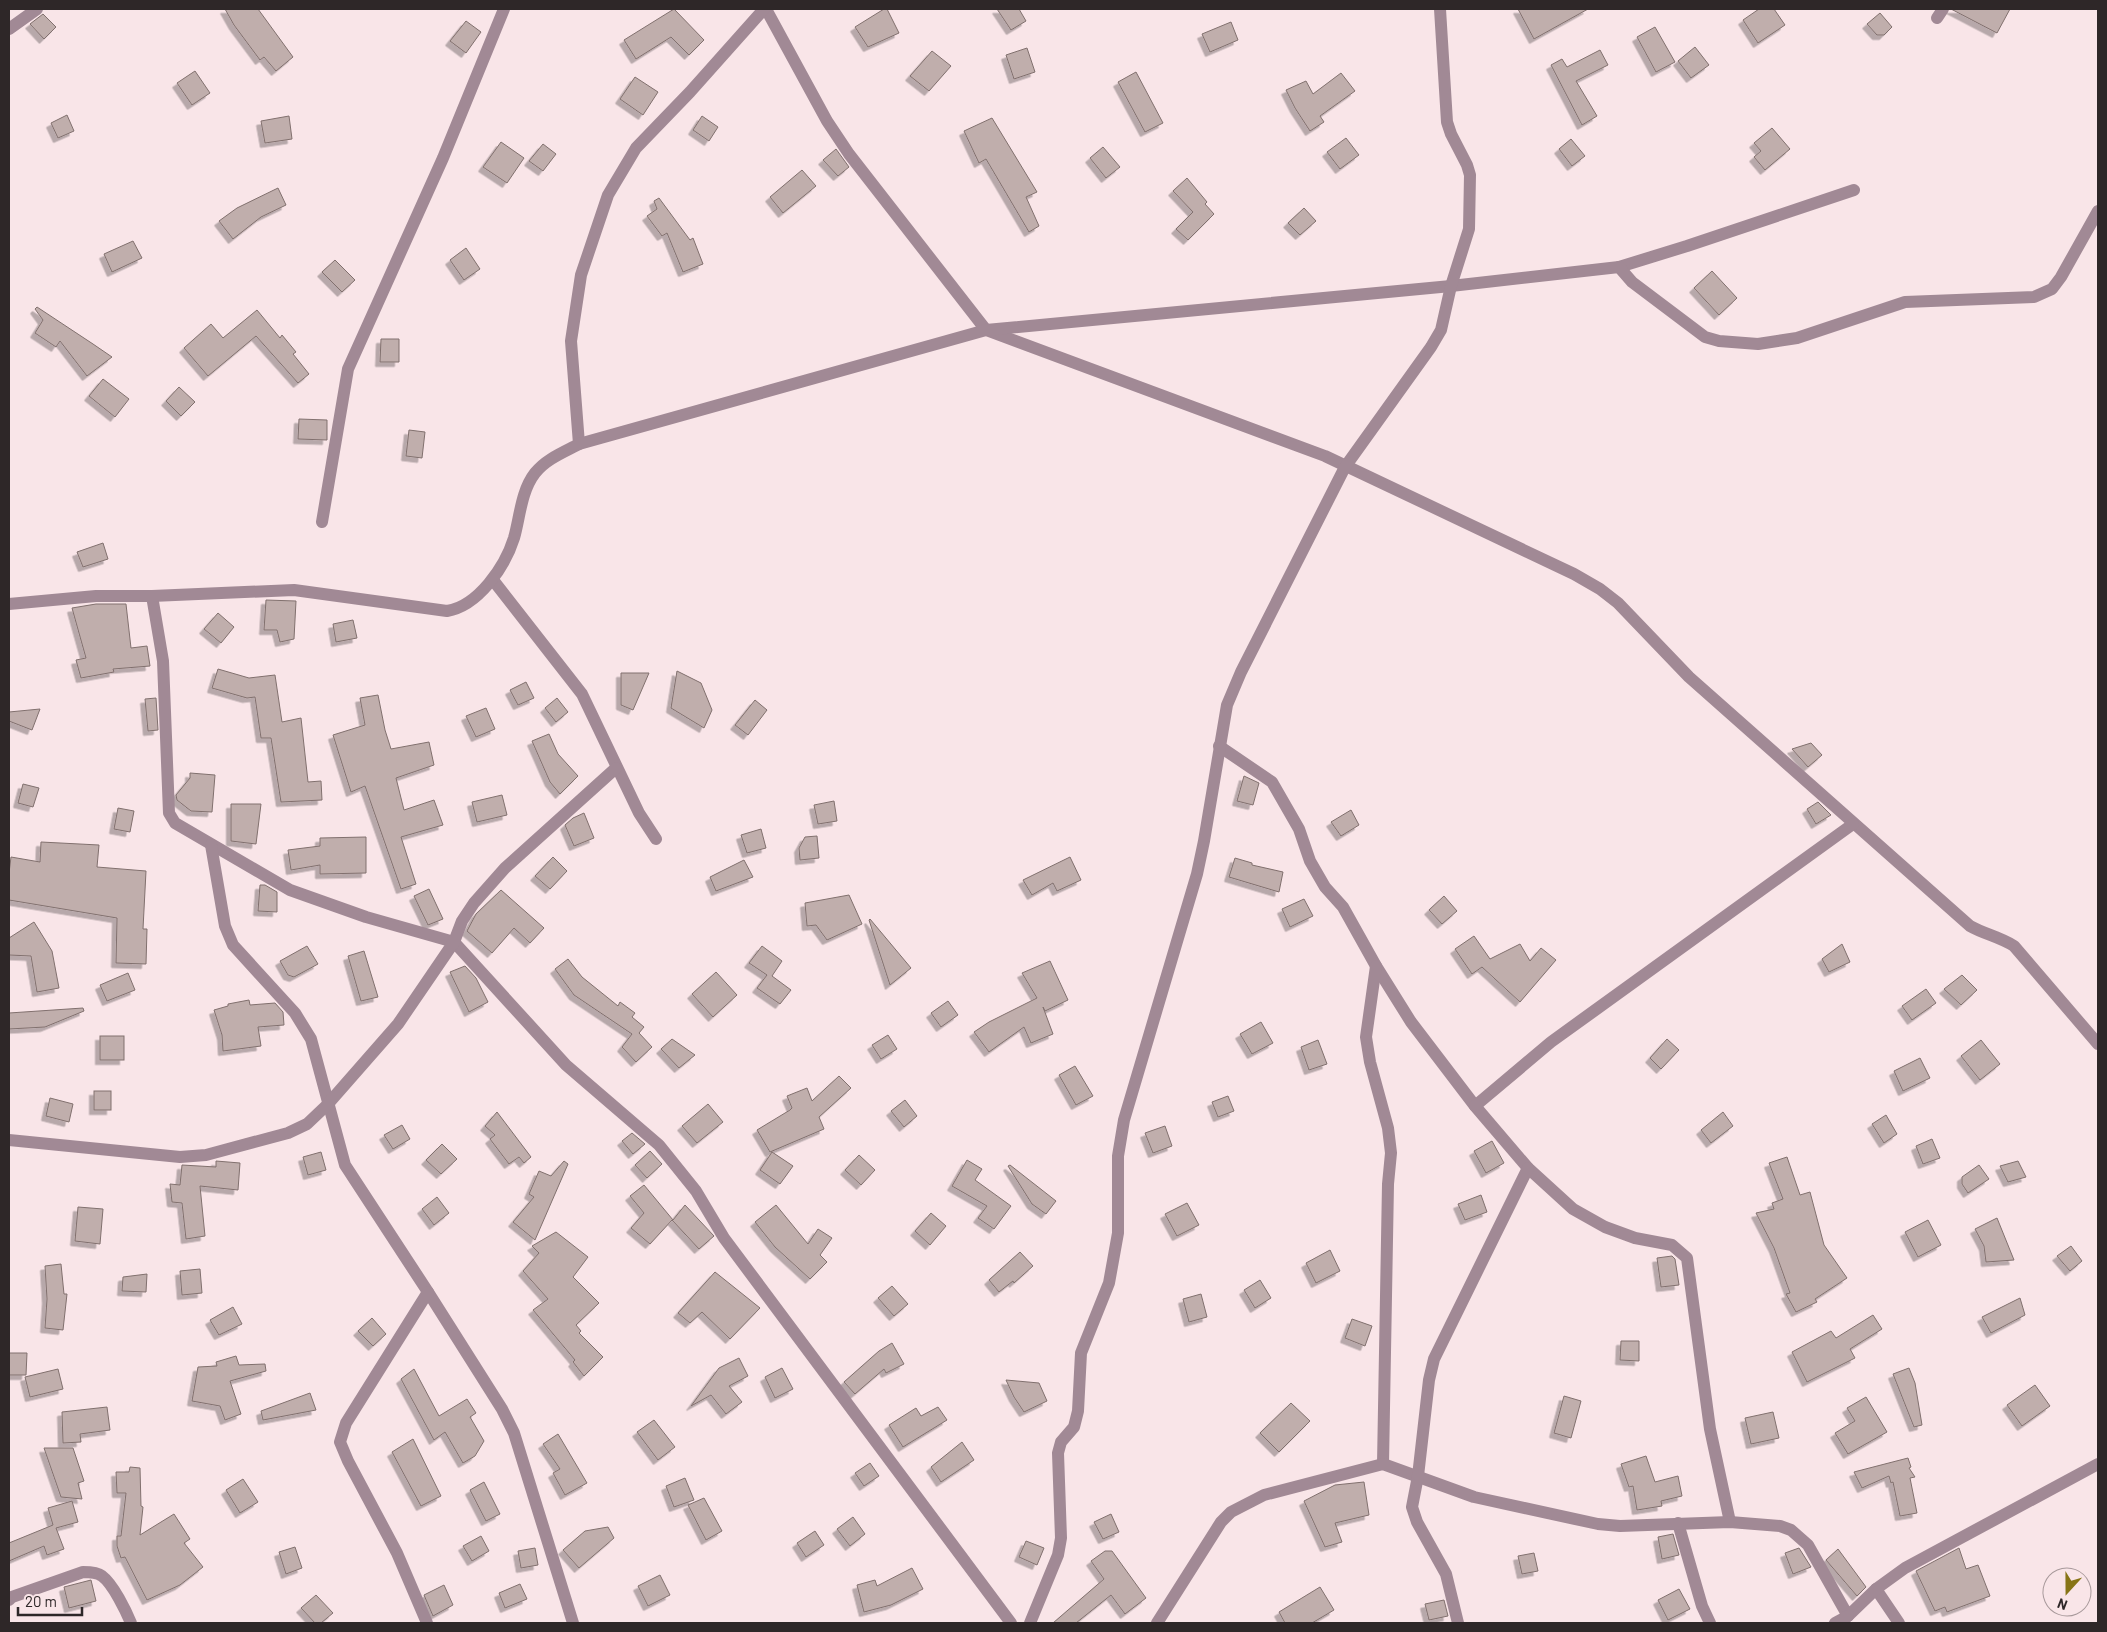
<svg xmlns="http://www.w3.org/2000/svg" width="2107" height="1632" viewBox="0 0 2107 1632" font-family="Barlow,sans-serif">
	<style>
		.building { fill: #c0aeac; stroke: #81706e; filter: url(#shadow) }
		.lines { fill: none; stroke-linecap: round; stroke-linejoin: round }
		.minor { stroke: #a18995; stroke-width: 12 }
	</style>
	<defs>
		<filter id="shadow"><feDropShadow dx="-4.5" dy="4.5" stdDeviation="0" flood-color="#0004"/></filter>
	</defs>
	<rect width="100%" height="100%" fill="#f9e5e8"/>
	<g class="building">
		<polygon points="225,9 258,9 293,57 276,71 264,57 260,60 234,25"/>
		<polygon points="674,9 704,40 689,55 671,37 636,59 624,40"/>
		<polygon points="884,9 887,9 899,33 868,47 855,27"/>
		<polygon points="997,9 1019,9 1026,21 1011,30"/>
		<polygon points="1518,9 1588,9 1534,39"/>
		<polygon points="1759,9 1774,9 1785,25 1758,43 1743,20"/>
		<polygon points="1951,9 2010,9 1997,33"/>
		<polygon points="1880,13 1892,27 1884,35 1877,35 1867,24"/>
		<polygon points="43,14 56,27 44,39 30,24"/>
		<polygon points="466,21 481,32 466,53 450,41"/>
		<polygon points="1231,22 1238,40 1210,52 1202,34"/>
		<polygon points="1655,27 1675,62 1656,72 1637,37"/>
		<polygon points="1695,47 1709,65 1691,78 1678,61"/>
		<polygon points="1027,48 1035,72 1014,79 1006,55"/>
		<polygon points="1600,50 1608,65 1576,81 1597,116 1582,125 1551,65 1562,59 1567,67"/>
		<polygon points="932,51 951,66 929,91 910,76"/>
		<polygon points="195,71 210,93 192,105 177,83"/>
		<polygon points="1136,72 1163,123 1145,132 1118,82"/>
		<polygon points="1341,73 1355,91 1320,116 1324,122 1310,131 1295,108 1286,90 1306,81 1313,94"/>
		<polygon points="635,77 658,92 643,115 620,99"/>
		<polygon points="67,115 74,131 58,138 51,123"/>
		<polygon points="289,116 292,139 265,143 261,121"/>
		<polygon points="702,116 718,127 709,141 693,130"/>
		<polygon points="992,118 1037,192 1026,197 1039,226 1029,232 986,159 979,163 964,131"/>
		<polygon points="1772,128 1790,149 1765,170 1754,157 1761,151 1754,143"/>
		<polygon points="1346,138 1359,155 1340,169 1327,152"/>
		<polygon points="1571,139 1585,156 1572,166 1559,149"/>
		<polygon points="501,142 524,158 507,183 483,167"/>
		<polygon points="543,144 556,154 543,171 529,161"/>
		<polygon points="1103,147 1120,167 1106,178 1090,158"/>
		<polygon points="836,149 849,167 838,176 823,160"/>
		<polygon points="802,170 816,186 783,213 770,197"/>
		<polygon points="1187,178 1207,202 1205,204 1214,214 1188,240 1176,229 1193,212 1173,191"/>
		<polygon points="278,188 286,205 261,217 233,239 219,221 237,208"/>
		<polygon points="659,198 690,240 693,238 703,264 683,272 667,233 662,236 647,216 657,209 654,201"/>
		<polygon points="1304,208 1316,221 1300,235 1288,223"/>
		<polygon points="133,241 142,258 112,272 104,254"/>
		<polygon points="466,248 480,269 464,280 450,260"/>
		<polygon points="335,260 355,280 342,292 322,272"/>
		<polygon points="1712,271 1737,298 1719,315 1694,288"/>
		<polygon points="37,307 93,344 112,357 87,376 60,341 56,347 35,333 43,320 35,309"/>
		<polygon points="257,310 280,338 282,335 296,352 293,354 309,374 298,383 256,336 208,376 184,348 211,324 223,338"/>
		<polygon points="381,339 399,339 399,362 380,362"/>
		<polygon points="103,379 129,399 115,417 89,396"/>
		<polygon points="179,387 195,402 181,416 166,401"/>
		<polygon points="299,419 327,420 327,440 298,439"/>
		<polygon points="409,430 425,432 422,458 406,456"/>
		<polygon points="103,543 108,559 83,567 77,552"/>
		<polygon points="266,600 296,601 294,639 280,642 277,630 264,630"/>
		<polygon points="96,604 126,604 131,648 147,646 150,666 113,669 114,672 81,678 76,660 86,658 72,608"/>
		<polygon points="218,613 234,627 221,643 204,629"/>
		<polygon points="353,620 357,638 336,642 333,624"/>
		<polygon points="218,669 249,678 275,675 282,722 301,718 308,782 321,781 322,800 281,802 271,738 261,738 255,697 247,698 212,688"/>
		<polygon points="677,671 701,683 712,710 704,728 671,708"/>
		<polygon points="621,673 649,673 633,710 621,705"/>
		<polygon points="526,682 534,698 518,705 510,690"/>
		<polygon points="378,695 385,730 391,749 429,742 434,765 396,778 404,810 434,800 443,825 401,837 416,884 401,889 365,786 351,792 333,735 365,725 360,698"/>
		<polygon points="156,698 158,730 148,731 145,699"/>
		<polygon points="557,698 568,712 556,722 545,708"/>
		<polygon points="755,700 767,710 748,735 735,725"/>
		<polygon points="486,708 495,729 476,737 466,716"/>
		<polygon points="40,709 32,730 9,721 9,712"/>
		<polygon points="549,734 558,754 578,776 560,794 550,782 532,741"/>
		<polygon points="1811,743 1822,755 1808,767 1792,749"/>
		<polygon points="190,773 215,775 212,812 191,811 177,800 176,795 190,778"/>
		<polygon points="1244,776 1259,783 1253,805 1237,801"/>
		<polygon points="23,784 39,788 33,807 18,803"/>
		<polygon points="502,795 507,815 477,822 472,802"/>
		<polygon points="834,801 837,821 818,824 814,805"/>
		<polygon points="1818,802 1831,815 1816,824 1807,809"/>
		<polygon points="231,804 261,804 256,844 231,841"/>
		<polygon points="118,808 134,811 130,832 114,829"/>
		<polygon points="1351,810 1359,825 1341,836 1331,822"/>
		<polygon points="584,813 594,838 574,846 565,825 573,818"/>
		<polygon points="761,829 766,848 747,853 741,835"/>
		<polygon points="817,836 819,858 800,860 799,848 805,837"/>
		<polygon points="366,837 366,873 320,874 320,865 291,870 288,850 320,846 320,838"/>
		<polygon points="41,842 99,845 97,867 146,871 143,929 147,929 146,964 116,963 117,918 9,900 9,873 11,857 40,862"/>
		<polygon points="553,857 567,871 550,889 535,876"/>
		<polygon points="1070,857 1081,880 1057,891 1053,883 1032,895 1023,880"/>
		<polygon points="1235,858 1252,863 1252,865 1283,872 1279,892 1229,877"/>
		<polygon points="744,860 753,877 716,891 710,877"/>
		<polygon points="260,885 265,885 277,892 277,912 258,911"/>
		<polygon points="429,889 443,919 428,925 414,896"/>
		<polygon points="501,890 544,928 530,943 514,928 492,953 467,931 476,914"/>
		<polygon points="849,895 862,924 827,940 816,925 807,926 805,903"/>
		<polygon points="1444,896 1457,911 1442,924 1429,910"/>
		<polygon points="1304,899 1313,916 1290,927 1282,909"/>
		<polygon points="870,919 911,968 890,985 869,920"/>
		<polygon points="34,922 52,951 59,988 37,992 31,956 9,955 9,938"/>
		<polygon points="1474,936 1490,959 1520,944 1530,961 1541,948 1556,960 1520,1002 1482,967 1472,974 1455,949"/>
		<polygon points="1842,944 1850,962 1829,972 1822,959"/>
		<polygon points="307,946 318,964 294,977 288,975 280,961"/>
		<polygon points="762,946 782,961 772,976 791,990 780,1004 757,988 767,975 749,963"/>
		<polygon points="364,951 378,997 361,1001 348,956"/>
		<polygon points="568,959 582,977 618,1006 620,1002 635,1013 632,1017 644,1027 639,1033 652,1047 636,1062 622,1047 632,1034 574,995 555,969"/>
		<polygon points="1050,961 1068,1000 1045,1011 1043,1007 1053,1034 1031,1043 1024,1027 989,1052 974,1032 989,1022 1037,998 1022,973"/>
		<polygon points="465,966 476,978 488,1002 469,1012 450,972"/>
		<polygon points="716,972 737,995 713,1017 692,994"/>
		<polygon points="128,973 135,990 107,1001 100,985"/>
		<polygon points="1962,975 1977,990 1961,1005 1944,989"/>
		<polygon points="1926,989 1936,1003 1912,1020 1902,1006"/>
		<polygon points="249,1000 250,1005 275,1003 283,1012 284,1025 258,1027 261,1046 223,1051 222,1035 214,1010 228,1006 228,1004"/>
		<polygon points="948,1001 958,1015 941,1027 931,1013"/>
		<polygon points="83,1008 84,1011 45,1027 9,1029 9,1013"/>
		<polygon points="1261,1022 1273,1043 1252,1054 1240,1034"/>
		<polygon points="888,1035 897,1049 881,1059 872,1045"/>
		<rect x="100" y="1036" width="24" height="24"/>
		<polygon points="672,1039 695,1055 679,1068 661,1049"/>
		<polygon points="1667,1039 1679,1050 1661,1069 1650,1058"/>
		<polygon points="1318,1040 1327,1064 1309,1070 1301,1047"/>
		<polygon points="1981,1040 2000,1064 1980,1080 1961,1056"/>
		<polygon points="1920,1058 1930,1078 1903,1091 1894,1071"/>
		<polygon points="1075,1066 1093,1096 1076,1105 1059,1075"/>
		<polygon points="839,1076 851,1088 819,1117 824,1129 770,1152 757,1130 790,1110 792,1108 787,1096 807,1088 812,1101"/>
		<rect x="94" y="1091" width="17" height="19"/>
		<polygon points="1228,1096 1234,1111 1218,1117 1212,1102"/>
		<polygon points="50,1098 73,1104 69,1122 46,1116"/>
		<polygon points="905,1100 917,1116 904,1127 891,1111"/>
		<polygon points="708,1104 723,1122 697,1143 682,1126"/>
		<polygon points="497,1112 531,1157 524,1163 519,1157 509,1164 490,1139 495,1135 485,1126"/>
		<polygon points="1723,1112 1733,1126 1711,1143 1701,1130"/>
		<polygon points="1886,1115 1897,1134 1884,1143 1872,1124"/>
		<polygon points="402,1125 410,1139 393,1149 384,1135"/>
		<polygon points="1165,1126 1172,1146 1153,1153 1145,1133"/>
		<polygon points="632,1133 645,1144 633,1154 622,1141"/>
		<polygon points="1932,1139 1940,1158 1923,1164 1916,1146"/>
		<polygon points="1492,1141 1504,1163 1486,1173 1474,1151"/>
		<polygon points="442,1144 457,1159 441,1174 426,1160"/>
		<polygon points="650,1151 662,1164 647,1178 635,1165"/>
		<polygon points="321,1152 326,1170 308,1175 303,1157"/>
		<polygon points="772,1152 793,1166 780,1184 760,1170"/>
		<polygon points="859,1155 875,1170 861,1185 845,1170"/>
		<polygon points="1787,1157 1800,1195 1810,1192 1824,1245 1847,1278 1815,1299 1817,1302 1796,1312 1786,1294 1790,1293 1774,1248 1756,1213 1774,1209 1772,1203 1783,1199 1769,1163"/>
		<polygon points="967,1160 982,1169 975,1180 1011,1206 994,1229 978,1218 987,1206 952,1186"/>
		<polygon points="216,1161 240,1163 238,1190 200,1186 205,1236 186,1239 182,1203 172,1202 170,1184 180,1185 182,1165 216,1167"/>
		<polygon points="564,1161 568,1164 535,1240 513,1222 534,1197 529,1194 539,1171 551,1176"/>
		<polygon points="2018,1161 2026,1177 2008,1182 2000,1166"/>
		<polygon points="1010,1165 1056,1201 1046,1214 1032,1204 1008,1166"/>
		<polygon points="1979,1165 1989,1179 1968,1193 1962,1184 1962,1177"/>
		<polygon points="644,1185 673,1220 685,1205 714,1236 699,1249 672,1220 650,1244 631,1228 644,1213 630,1196"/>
		<polygon points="1481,1195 1487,1212 1465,1220 1458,1204"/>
		<polygon points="437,1197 449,1213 434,1225 422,1209"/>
		<polygon points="1187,1203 1199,1225 1177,1236 1165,1214"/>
		<polygon points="776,1205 808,1244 818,1229 832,1238 820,1255 827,1262 810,1279 775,1247 755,1222"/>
		<polygon points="78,1207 103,1209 100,1244 75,1241"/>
		<polygon points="931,1213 946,1226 930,1245 915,1231"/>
		<polygon points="1997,1218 2014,1260 1986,1262 1984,1246 1975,1229"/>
		<polygon points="1928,1220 1941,1245 1918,1257 1905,1232"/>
		<polygon points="556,1232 588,1257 573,1277 599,1303 576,1325 581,1331 579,1333 603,1357 584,1376 573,1362 575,1360 533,1310 548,1299 523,1271 539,1253 532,1246"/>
		<polygon points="2071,1246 2082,1261 2070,1271 2057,1256"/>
		<polygon points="1330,1250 1340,1271 1316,1283 1306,1263"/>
		<polygon points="1020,1252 1033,1266 1014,1283 1013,1281 999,1292 989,1280"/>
		<polygon points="1672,1256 1675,1259 1679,1285 1661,1287 1657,1258"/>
		<polygon points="61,1264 64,1294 67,1294 63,1330 45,1328 47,1299 45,1266"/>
		<polygon points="200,1269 202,1293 182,1295 180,1271"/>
		<polygon points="715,1272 760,1308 730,1339 702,1312 690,1323 678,1313"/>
		<polygon points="147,1274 146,1292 122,1291 123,1277"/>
		<polygon points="1260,1280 1271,1298 1255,1308 1244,1290"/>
		<polygon points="892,1286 908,1304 894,1316 878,1298"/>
		<polygon points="1201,1294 1207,1317 1189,1322 1183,1299"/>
		<polygon points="2020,1298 2025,1315 1991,1333 1982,1317"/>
		<polygon points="233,1307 242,1324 219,1335 210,1320"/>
		<polygon points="1873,1315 1882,1329 1850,1349 1855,1358 1807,1382 1792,1352 1831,1331 1836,1338"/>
		<polygon points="372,1318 386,1334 373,1346 358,1331"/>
		<polygon points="1352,1319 1372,1326 1365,1346 1345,1338"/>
		<polygon points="1621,1341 1639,1341 1639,1361 1620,1360"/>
		<polygon points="892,1343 904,1364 886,1373 884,1369 855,1394 844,1382 879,1351"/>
		<polygon points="9,1353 27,1353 26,1375 9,1375"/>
		<polygon points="236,1356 239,1365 265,1364 266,1371 230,1381 241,1414 225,1420 220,1406 192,1401 198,1367 217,1366 216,1362"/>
		<polygon points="739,1358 748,1376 729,1386 742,1402 726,1414 711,1395 691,1406 719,1368"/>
		<polygon points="782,1368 793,1389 775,1398 765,1377"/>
		<polygon points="1909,1368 1915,1383 1922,1425 1914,1427 1893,1374"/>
		<polygon points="58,1369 63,1389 30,1397 25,1377"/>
		<polygon points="414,1369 439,1416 467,1399 476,1413 470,1417 484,1441 475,1456 463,1463 445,1432 434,1440 401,1379"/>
		<polygon points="1006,1380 1039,1383 1047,1401 1024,1412 1014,1397"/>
		<polygon points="2035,1385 2050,1406 2022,1426 2007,1405"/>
		<polygon points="310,1393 316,1410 263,1420 261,1411"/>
		<polygon points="1564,1396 1581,1401 1571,1438 1554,1433"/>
		<polygon points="1866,1397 1887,1432 1848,1454 1835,1433 1855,1421 1847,1408"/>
		<polygon points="1291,1403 1310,1421 1279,1452 1260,1433"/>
		<polygon points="107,1407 110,1430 80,1434 81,1442 63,1443 62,1412"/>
		<polygon points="938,1407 947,1420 903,1447 889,1425 916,1408 921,1416"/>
		<polygon points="1773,1412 1779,1438 1751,1444 1745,1418"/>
		<polygon points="654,1420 675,1447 658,1460 637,1432"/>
		<polygon points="558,1434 587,1483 565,1495 553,1473 560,1469 543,1444"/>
		<polygon points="413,1439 441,1496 421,1506 392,1452"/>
		<polygon points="962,1442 974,1460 941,1482 931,1467"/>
		<polygon points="44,1448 73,1448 84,1481 78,1483 82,1499 61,1497"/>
		<polygon points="1646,1456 1655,1482 1678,1476 1682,1496 1661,1501 1662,1506 1637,1510 1633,1486 1629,1487 1621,1464"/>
		<polygon points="1908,1458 1911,1467 1909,1468 1915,1477 1910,1478 1917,1513 1900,1516 1893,1482 1891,1483 1889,1476 1862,1488 1854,1472"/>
		<polygon points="870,1463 879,1476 864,1486 855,1473"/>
		<polygon points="130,1467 140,1468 141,1506 143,1507 140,1535 174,1514 190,1539 184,1543 203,1567 180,1585 147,1600 125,1557 121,1558 117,1546 117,1536 121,1536 126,1493 117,1493 116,1472 129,1472"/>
		<polygon points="685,1478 694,1500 674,1507 666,1486"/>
		<polygon points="243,1479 258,1502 240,1513 226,1490"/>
		<polygon points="484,1482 500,1514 486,1521 470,1490"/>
		<polygon points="1364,1482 1369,1515 1335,1523 1342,1542 1325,1547 1304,1501 1335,1485"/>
		<polygon points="704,1498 722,1531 706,1540 688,1505"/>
		<polygon points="72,1501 78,1522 56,1528 64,1549 47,1555 44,1546 9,1561 9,1543 53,1525 48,1508"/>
		<polygon points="1111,1514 1119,1532 1103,1539 1094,1522"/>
		<polygon points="853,1517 865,1534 850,1546 837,1529"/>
		<polygon points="608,1527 614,1538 579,1568 563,1550 585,1531"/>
		<polygon points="815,1531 824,1545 806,1557 797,1543"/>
		<polygon points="1673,1534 1679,1555 1662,1559 1658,1537"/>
		<polygon points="481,1536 489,1551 472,1561 463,1546"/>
		<polygon points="1026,1541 1044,1548 1037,1565 1019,1557"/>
		<polygon points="295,1547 302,1568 286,1574 279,1552"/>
		<polygon points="535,1548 538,1565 521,1568 518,1551"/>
		<polygon points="1799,1548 1811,1567 1793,1574 1785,1553"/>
		<polygon points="1959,1548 1966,1569 1978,1565 1990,1596 1947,1612 1945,1607 1935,1611 1916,1571"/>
		<polygon points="1838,1549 1866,1587 1857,1596 1826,1560"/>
		<polygon points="1105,1551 1112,1551 1146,1598 1125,1614 1111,1595 1076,1623 1053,1623 1104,1579 1091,1561"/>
		<polygon points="1534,1553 1538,1571 1522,1574 1518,1556"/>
		<polygon points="912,1568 923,1589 891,1605 864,1612 857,1585 875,1580 877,1586"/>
		<polygon points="660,1575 670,1595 648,1606 638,1586"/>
		<polygon points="91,1580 96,1601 69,1608 64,1587"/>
		<polygon points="520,1584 527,1599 505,1608 499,1593"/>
		<polygon points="444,1585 453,1605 433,1616 424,1595"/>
		<polygon points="1320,1587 1334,1610 1312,1623 1285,1623 1279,1612"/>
		<polygon points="1679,1589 1690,1609 1668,1620 1658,1600"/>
		<polygon points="316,1595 333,1613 321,1623 315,1623 301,1608"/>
		<polygon points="1444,1600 1448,1616 1429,1620 1425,1604"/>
	</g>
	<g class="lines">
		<g class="minor">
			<path d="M766,9L827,121L849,154L986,330L1325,456L1574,574L1600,589L1618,603L1689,677L1970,926C1984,934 2000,937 2014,946L2098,1044"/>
			<polyline points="1937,18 1943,9"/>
			<polyline points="9,29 37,9"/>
			<polyline points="1619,267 1687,246 1854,190"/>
			<polyline points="579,444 571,341 581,275 608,195 636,148 690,92 764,9"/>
			<polyline points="322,522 348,369 443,158 504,9"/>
			<polyline points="493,580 582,694 639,813 656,839"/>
			<polyline points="152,596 163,661 169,813 175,823 290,890 366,917 454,942 566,1065 659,1145 696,1191 724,1238 1011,1623"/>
			<path d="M9,604L96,596H152L294,590L447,611C478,606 505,567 514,538C520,517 521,491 535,473C546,459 564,452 579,444L986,330L1451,286L1619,267L1632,282L1705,337L1719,341L1758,344L1797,338L1905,302L2034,297L2052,289L2061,277L2098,211"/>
			<polyline points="1219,746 1272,782 1299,829 1310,861 1325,887 1343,907 1376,966 1411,1022 1475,1106 1528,1168 1573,1209 1605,1227 1635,1238 1672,1245 1687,1258 1710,1429 1730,1522"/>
			<polyline points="211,845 225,926 233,945 295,1013 311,1039 345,1165 428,1292 502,1409 514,1433 573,1623"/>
			<polyline points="1376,966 1366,1037 1370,1062 1388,1128 1391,1153 1388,1184 1383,1464"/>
			<polyline points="1475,1106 1551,1042 1853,824"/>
			<polyline points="9,1140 180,1157 206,1155 288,1133 307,1124 327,1105 398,1024 454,942 462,921 474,903 505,868 616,768"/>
			<polyline points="1678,1523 1702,1606 1710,1623"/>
			<polyline points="1876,1589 1899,1623"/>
			<path d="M9,1600L12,1597L83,1572C89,1572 97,1572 102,1576C113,1584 126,1611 131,1623"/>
			<polyline points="427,1623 397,1553 348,1461 340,1442 346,1423 428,1292"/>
			<polyline points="1030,1623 1058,1555 1061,1538 1058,1453 1061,1442 1074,1427 1078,1411 1081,1353 1109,1283 1118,1233 1118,1156 1124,1120 1197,874 1204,841 1227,705 1241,672 1345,467 1431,347 1441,330 1451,286 1469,229 1470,175 1467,165 1451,134 1447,122 1440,9"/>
			<polyline points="1157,1623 1221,1522 1231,1512 1264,1495 1383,1464 1474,1497 1598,1524 1620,1526 1730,1522 1780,1526 1791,1530 1808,1545 1848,1616 1876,1589 1905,1568 2098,1464"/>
			<polyline points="1458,1623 1446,1574 1417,1522 1412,1507 1418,1476 1429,1380 1434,1359 1528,1168"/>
			<polyline points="1835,1623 1848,1616"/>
		</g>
	</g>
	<rect width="2107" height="1632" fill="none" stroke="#2e2728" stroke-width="20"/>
	<g transform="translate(2067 1592) rotate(201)"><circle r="24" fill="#f9e5e8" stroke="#a8999b"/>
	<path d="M0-4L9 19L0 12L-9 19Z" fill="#877416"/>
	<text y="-8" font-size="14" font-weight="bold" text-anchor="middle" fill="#2e2728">N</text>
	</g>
	<path d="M18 1607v8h64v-8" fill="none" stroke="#2e2728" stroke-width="2.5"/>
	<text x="25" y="1607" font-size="15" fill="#2e2728" stroke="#f9e5e8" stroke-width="4" paint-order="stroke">20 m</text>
</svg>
